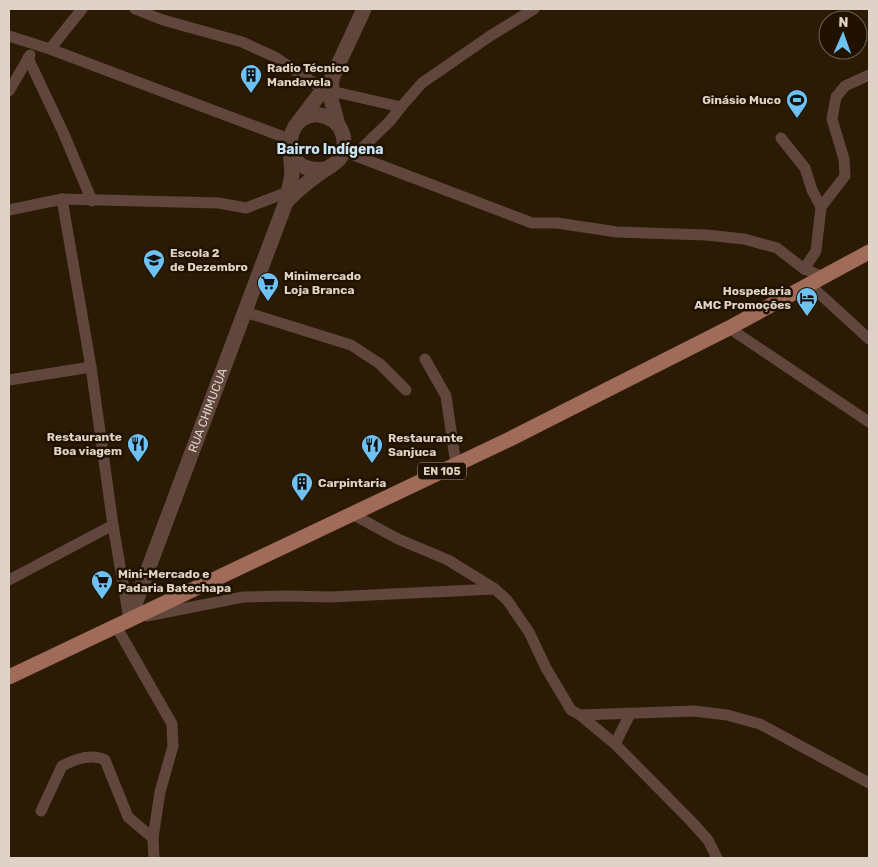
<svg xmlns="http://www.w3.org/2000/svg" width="878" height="867" viewBox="0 0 878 867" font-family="Rubik,sans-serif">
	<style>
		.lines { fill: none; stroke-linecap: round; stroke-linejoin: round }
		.minor { stroke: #60463d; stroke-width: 11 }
		.tertiary { stroke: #60463d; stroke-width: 15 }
		.primary { stroke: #a16b59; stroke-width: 15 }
		.labels { text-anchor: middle; stroke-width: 5; stroke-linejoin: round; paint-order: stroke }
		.shield { fill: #211200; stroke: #a5998b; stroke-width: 1 }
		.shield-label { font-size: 11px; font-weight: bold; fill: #ded3c6 }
		.poi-label { font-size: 12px; font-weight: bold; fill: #ded3c6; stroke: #211200; text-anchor: start }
		.street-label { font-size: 12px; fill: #ded3c6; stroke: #211200 }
		.neighbourhood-label { font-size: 14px; font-weight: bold; fill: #c8e5f8; stroke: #211200 }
	</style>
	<rect width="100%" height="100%" fill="#2b1b05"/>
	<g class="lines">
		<g class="minor">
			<polyline points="135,9 163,20 242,42 275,57 323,89"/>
			<polyline points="9,36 50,49 289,139"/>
			<polyline points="50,49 82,9"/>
			<polyline points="28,58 63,132 92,201"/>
			<polyline points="9,91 30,55"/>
			<polyline points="331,91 401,107 390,121 355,155"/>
			<polyline points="401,107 422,83 490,36 534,9"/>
			<polyline points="781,138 805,168 812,190 821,207 816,251 804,269"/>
			<polyline points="343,151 532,223 557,223 617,232 706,235 744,239 777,248 804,269 824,277"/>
			<polyline points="62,199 91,367 113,525 129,619"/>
			<polyline points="821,207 845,176 844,159 832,119 836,97 845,86 869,75"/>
			<polyline points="9,210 62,199 219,203 246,208 288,192"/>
			<polyline points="810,285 869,339"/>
			<polyline points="245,312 351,345 380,364 406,390"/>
			<polyline points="729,328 869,422"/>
			<polyline points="425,359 446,396 456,465"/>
			<polyline points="9,380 91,367"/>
			<polyline points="352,514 398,539 448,560 495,589 507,600 529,632 546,668 571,710 580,715 615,744 690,820 708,840 717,858"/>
			<polyline points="9,580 113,525"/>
			<polyline points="147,616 243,597 288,596 330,597 495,589"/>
			<polyline points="116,626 172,724 173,746 160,792 153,838 154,858"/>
			<polyline points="580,715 694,711 727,715 760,724 869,783"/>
			<polyline points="615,744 630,714"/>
			<path d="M41,811L62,766C75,759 91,753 105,760L128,817L153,838"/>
		</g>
		<g class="tertiary">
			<polyline points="332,78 331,99 338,125"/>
			<polyline points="299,121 332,78 364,9"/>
			<path d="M287,201C297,191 307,182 319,174C326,168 335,165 340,158C348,144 344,125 329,118C287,98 270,176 325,169"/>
			<path id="s1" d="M129,620L286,202L292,175L290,148"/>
		</g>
		<polyline class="primary" points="9,677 510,439 729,328 869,252"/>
	</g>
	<defs>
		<g id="building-pin" transform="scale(1.125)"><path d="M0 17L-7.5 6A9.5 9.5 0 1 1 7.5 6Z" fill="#6ec2f3" stroke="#211200"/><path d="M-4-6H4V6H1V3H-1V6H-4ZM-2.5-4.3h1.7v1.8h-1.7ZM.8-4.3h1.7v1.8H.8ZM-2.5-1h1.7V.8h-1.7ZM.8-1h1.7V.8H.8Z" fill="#111"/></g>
		<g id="stadium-pin" transform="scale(1.125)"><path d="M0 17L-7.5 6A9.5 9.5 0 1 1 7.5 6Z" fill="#6ec2f3" stroke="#211200"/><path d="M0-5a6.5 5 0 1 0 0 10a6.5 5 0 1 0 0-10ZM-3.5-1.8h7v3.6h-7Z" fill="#111"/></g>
		<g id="school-pin" transform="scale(1.125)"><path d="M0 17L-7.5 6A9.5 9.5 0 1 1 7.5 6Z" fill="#6ec2f3" stroke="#211200"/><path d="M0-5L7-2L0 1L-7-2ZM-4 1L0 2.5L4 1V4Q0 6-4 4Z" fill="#111"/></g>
		<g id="supermarket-pin" transform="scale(1.125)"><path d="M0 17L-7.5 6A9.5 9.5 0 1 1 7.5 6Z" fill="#6ec2f3" stroke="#211200"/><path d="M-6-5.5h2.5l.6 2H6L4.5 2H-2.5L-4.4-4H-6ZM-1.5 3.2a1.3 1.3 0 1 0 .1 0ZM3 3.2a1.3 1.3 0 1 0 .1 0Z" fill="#111"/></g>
		<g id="hotel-pin" transform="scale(1.125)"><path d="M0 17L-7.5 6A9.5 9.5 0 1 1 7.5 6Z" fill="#6ec2f3" stroke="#211200"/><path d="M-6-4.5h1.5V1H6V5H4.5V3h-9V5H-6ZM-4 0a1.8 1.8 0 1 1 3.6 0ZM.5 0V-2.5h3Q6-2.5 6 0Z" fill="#111"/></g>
		<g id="restaurant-pin" transform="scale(1.125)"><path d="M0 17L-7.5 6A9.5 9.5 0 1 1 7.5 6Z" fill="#6ec2f3" stroke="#211200"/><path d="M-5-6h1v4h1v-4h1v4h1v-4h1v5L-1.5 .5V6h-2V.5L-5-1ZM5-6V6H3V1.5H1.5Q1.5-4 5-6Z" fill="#111"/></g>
	</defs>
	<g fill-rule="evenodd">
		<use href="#building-pin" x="251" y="75"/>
		<use href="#stadium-pin" x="797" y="100"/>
		<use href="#school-pin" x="154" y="260"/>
		<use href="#supermarket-pin" x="268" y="283"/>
		<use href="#hotel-pin" x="807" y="298"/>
		<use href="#restaurant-pin" x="138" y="444"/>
		<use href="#restaurant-pin" x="372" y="445"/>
		<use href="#building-pin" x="302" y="483"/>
		<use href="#supermarket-pin" x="102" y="581"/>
	</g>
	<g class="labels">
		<rect class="shield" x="418" y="462.5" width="48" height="17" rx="4"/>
		<g class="shield-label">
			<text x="442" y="475">EN 105</text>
		</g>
		<g class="poi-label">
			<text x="267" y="72">Radio Técnico<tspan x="267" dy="14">Mandavela</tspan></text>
			<text x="781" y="104" text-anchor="end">Ginásio Muco</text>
			<text x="170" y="257">Escola 2<tspan x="170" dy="14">de Dezembro</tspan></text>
			<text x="284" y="280">Minimercado<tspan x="284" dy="14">Loja Branca</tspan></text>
			<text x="791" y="295" text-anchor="end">Hospedaria<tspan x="791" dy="14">AMC Promoções</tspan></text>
			<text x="122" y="441" text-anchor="end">Restaurante<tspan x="122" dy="14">Boa viagem</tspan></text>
			<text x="388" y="442">Restaurante<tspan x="388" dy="14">Sanjuca</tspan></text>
			<text x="318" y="487">Carpintaria</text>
			<text x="118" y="578">Mini-Mercado e<tspan x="118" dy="14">Padaria Batechapa</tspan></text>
		</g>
		<g class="street-label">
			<text dy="4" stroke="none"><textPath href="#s1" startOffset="224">RUA CHIMUCUA</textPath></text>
		</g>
		<g class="neighbourhood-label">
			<text x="330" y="154">Bairro Indígena</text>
		</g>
	</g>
	<rect width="878" height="867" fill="none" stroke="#ded3c6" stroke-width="20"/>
	<g transform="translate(843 35) rotate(2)"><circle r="24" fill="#211200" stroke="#6d5f4f"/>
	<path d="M0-4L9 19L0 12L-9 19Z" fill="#6ec2f3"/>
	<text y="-8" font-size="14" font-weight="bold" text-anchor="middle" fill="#ded3c6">N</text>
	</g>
</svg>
